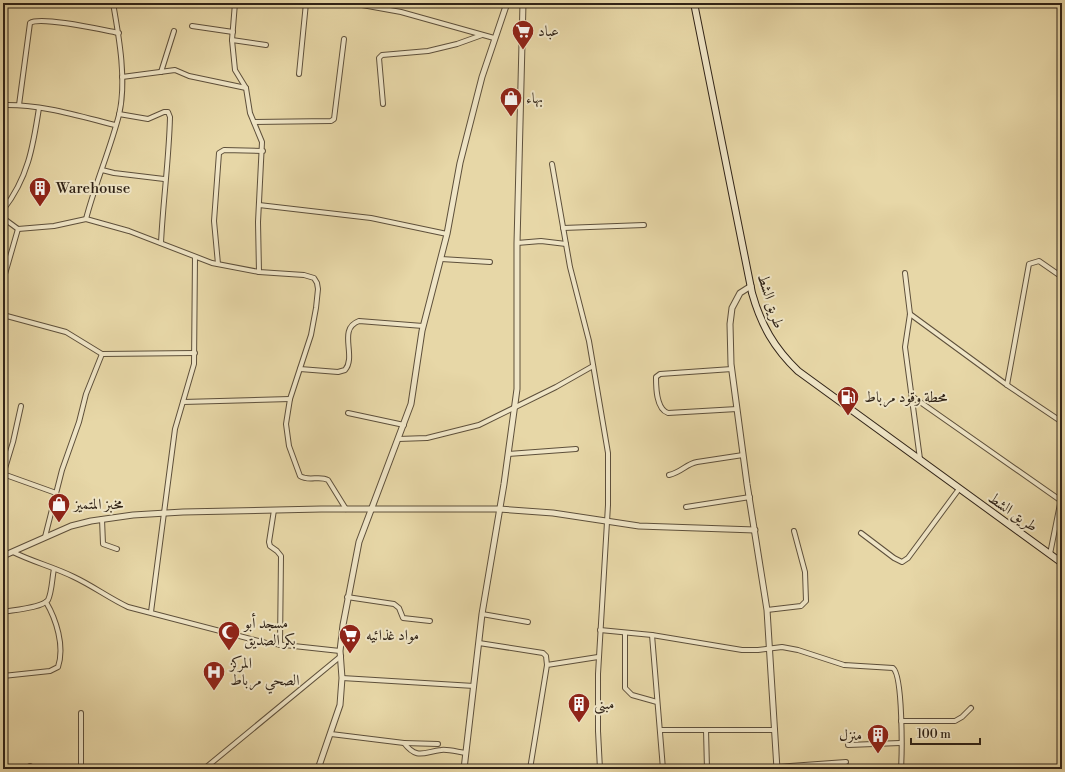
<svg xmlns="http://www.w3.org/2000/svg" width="1065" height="772" viewBox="0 0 1065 772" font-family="'Libre Bodoni',Amiri,serif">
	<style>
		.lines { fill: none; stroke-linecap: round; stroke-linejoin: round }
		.minor-casing { stroke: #5e503b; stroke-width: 6 }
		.tertiary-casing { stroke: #5e503b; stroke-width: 7 }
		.secondary-casing { stroke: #302317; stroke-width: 8 }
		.minor { stroke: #efe5c6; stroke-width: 4 }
		.tertiary { stroke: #efe5c6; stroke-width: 5 }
		.secondary { stroke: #efe5c6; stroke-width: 6 }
		.labels { text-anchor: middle; stroke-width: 4; stroke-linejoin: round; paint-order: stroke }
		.poi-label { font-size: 15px; fill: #302317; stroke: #efe5c6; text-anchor: start }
		.street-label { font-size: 15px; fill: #302317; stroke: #efe5c6 }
	</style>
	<rect width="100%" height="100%" fill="#e7d7a7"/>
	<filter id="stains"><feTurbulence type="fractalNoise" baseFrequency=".005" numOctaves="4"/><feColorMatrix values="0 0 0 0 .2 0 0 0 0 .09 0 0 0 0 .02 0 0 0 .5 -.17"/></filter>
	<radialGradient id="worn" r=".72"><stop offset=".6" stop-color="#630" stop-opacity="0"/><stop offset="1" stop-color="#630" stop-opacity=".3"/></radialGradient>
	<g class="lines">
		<g class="minor-casing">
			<g id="minor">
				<path d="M235,3L232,40L235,70L246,88L250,113L262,142L258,222L259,272L304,275L314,278L317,283L318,289L316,308L311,335L290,399L286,424L289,446L300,476C309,482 319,475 328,480L346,509"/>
				<polyline points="351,3 401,12 494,38"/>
				<polyline points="192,26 233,32"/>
				<polyline points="232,40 266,45"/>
				<polyline points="161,72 174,31"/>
				<polyline points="299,74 306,3"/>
				<polyline points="122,77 175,70 189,76 246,88"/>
				<polyline points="383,104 379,58 382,55 428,51 457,44 482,35"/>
				<path d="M3,105C41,104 79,116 115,125"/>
				<path d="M19,105L30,23C41,16 103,30 119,33"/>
				<path d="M119,114L148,119L164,112H168L170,117C169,159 163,201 161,243"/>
				<polyline points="254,122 331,121 334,119 344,39"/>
				<polyline points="552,164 570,267 589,341 608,453 608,505 598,674 598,731 600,769"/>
				<polyline points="102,170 114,173 164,179"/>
				<polyline points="259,205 371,218 447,234"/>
				<path d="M3,210C28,178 33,147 39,108"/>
				<polyline points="3,218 18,229 54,226 86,219 129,231 212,263 259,272"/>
				<path d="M86,219C95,184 110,150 119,115C127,81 119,37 113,3"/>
				<polyline points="563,228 644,225"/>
				<polyline points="517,243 541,241 566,244"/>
				<polyline points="441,259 490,262"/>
				<polyline points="218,264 214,221 219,153 224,150 263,151"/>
				<polyline points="905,273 910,314 905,347 920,459"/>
				<polyline points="3,281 18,229"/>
				<polyline points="910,314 1007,385 1062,422"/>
				<polyline points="3,315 66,332 102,354 195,353"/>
				<path d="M300,369L338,372L345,370C357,356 337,329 359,321L423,326"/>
				<path d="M732,369L660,374L656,377C656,387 656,409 668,413L737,409"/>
				<polyline points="1007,385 1029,264 1039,261 1062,277"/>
				<polyline points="913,397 1060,500"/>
				<polyline points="183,402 290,399"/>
				<polyline points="348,413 404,425"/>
				<polyline points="398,439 427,438 479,425 556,387 593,366"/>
				<polyline points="508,454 576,449"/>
				<polyline points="3,474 56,493"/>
				<polyline points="3,475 13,442 21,406"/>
				<path d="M669,475C682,472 686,464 697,462L743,455"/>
				<polyline points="686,507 750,497"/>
				<polyline points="274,510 269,542 270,546 277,551 281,556 280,645"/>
				<polyline points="102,519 103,544 117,549"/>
				<polyline points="861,533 894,558 902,562 908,558 959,489"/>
				<polyline points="45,537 62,470 79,422 86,394 102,354"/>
				<path d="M13,552C33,562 54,567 74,577C93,586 109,598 128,607L266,643L340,651"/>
				<polyline points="1050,554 1062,494"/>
				<polyline points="347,597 394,604 399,608 403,618 430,621"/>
				<polyline points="767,610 801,606 806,601 805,572 794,531"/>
				<path d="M3,612C13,610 42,608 48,600C52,592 52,578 54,569"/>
				<polyline points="151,612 175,429 194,364 195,257"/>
				<polyline points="482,614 528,622"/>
				<path d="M600,630L652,635L742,650H758L782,647L798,650L844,665L893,668C903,676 902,753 901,769"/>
				<polyline points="625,633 625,688 632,695 657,702"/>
				<polyline points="652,635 663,769"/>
				<polyline points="479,643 543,653 546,656 547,665"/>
				<path d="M3,676L50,671L58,667C65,646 56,619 46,602"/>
				<polyline points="342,678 474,686"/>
				<polyline points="81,713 81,769"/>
				<polyline points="901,721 955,721 962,717 971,708"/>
				<polyline points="660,730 775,730"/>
				<polyline points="706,730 707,769"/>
				<path d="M331,734L404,743C417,760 424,752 441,750C448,749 458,752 466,753"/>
				<polyline points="404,743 438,744"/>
				<polyline points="848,745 900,743"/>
				<polyline points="776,767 846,762"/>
				<polyline points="464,768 472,769"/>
				<polyline points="30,769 30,766"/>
				<polyline points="204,769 341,656"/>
				<polyline points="530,769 547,665 598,657"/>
			</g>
		</g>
		<g class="tertiary-casing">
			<g id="tertiary">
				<polyline points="751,286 740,293 732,308 730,324 731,364 747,484 767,610 777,769"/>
				<polyline points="3,556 71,526 91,521 133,515 183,512 321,509 499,509 553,513 639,526 755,530"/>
				<polyline points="318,769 340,705 342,678 340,651 343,625 359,542 411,404 422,331 447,234 460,163 482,77 507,3"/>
				<polyline points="464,769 482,614 504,484 517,389 517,243 523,3"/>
			</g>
		</g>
		<g class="secondary-casing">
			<path id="secondary" d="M694,3L752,293C761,325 774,348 798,371L1062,563"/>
		</g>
		<use href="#minor" class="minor"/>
		<use href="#tertiary" class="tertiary"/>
		<use href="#secondary" class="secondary"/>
	</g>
	<defs>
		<g id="supermarket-pin" transform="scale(1.15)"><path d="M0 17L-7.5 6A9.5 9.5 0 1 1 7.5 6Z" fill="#8f2418" stroke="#efe5c6"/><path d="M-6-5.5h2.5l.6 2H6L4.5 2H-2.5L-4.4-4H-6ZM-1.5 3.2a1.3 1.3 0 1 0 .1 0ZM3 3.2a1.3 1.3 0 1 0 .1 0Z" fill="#fff"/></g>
		<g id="shop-pin" transform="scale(1.15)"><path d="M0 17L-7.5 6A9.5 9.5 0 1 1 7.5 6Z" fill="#8f2418" stroke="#efe5c6"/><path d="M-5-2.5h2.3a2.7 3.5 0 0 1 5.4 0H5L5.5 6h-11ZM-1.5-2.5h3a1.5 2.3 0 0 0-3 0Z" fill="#fff"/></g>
		<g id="building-pin" transform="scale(1.15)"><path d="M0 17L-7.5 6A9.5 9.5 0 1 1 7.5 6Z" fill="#8f2418" stroke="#efe5c6"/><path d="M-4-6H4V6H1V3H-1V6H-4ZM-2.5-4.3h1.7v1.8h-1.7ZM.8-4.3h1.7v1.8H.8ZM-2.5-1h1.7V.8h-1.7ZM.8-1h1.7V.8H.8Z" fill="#fff"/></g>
		<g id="fuel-pin" transform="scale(1.15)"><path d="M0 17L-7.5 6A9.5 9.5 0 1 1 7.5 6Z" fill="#8f2418" stroke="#efe5c6"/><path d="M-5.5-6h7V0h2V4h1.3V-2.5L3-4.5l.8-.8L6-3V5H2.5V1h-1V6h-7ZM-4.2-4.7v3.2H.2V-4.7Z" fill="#fff"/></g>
		<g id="mosque-pin" transform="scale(1.15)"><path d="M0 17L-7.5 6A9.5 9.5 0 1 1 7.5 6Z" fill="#8f2418" stroke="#efe5c6"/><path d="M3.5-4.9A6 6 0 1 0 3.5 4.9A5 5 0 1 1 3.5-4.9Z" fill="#fff"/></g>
		<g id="hospital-pin" transform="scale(1.15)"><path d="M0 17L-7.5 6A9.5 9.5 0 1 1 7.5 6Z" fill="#8f2418" stroke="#efe5c6"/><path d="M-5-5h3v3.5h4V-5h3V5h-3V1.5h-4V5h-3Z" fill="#fff"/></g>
	</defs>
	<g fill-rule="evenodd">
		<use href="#supermarket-pin" x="523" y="31"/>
		<use href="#shop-pin" x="511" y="98"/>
		<use href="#building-pin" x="40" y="188"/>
		<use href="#fuel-pin" x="848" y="397"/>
		<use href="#shop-pin" x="59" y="504"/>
		<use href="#mosque-pin" x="229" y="632"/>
		<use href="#supermarket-pin" x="350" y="635"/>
		<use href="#hospital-pin" x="214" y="672"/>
		<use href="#building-pin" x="579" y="704"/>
		<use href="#building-pin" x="878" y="735"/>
	</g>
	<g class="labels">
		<g class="poi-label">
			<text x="538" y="36">عباد</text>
			<text x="526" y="103">بهاء</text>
			<text x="56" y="193">Warehouse</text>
			<text x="864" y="402">محطة وقود مرباط</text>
			<text x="74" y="509">مخبز المتميز</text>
			<text x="244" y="628">مسجد أبو<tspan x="244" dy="17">بكر الصديق</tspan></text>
			<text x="366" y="640">مواد غذائيه</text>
			<text x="230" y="668">المركز<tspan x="230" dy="17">الصحي مرباط</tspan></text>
			<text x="594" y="709">مبنى</text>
			<text x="862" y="740" text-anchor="end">منزل</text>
		</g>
		<g class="street-label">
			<text transform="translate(771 301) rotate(72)" y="5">طريق الشط</text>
			<text transform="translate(1013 512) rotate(35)" y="5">طريق الشط</text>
		</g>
	</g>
	<rect width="1065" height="772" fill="none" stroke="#e7d7a7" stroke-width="16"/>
	<rect x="4" y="4" width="1057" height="764" fill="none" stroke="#302317" stroke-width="2"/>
	<rect x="8" y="8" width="1049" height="756" fill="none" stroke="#302317"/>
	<path d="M911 738v6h69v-6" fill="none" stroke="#302317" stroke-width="2"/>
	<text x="917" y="738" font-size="12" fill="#302317" stroke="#efe5c6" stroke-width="3" paint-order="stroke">100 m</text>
	<rect width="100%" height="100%" filter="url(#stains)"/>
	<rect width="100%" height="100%" fill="url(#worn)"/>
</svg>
